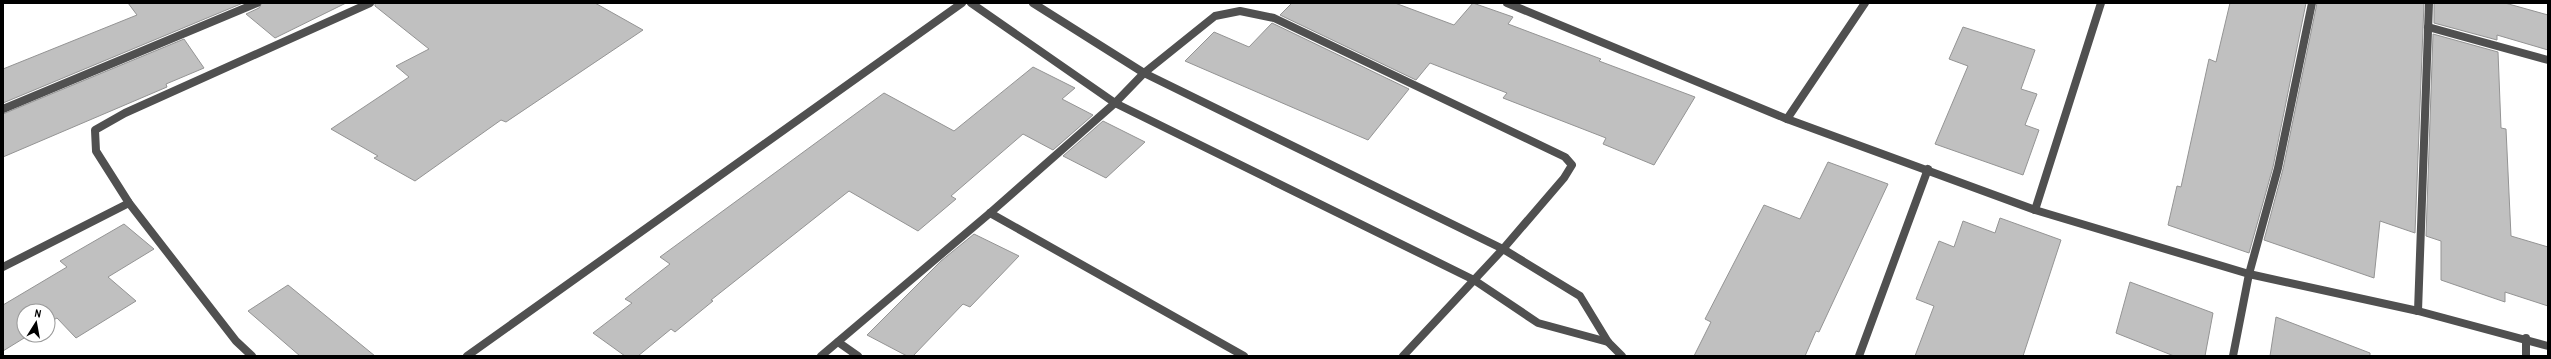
<svg xmlns="http://www.w3.org/2000/svg" width="2551" height="359" viewBox="0 0 2551 359" font-family="'Archivo Narrow',sans-serif">
	<style>
		.building { fill: #c0c0c0; stroke: #949494 }
		.lines { fill: none; stroke-linecap: round; stroke-linejoin: round }
		.minor { stroke: #505050; stroke-width: 8 }
	</style>
	<rect width="100%" height="100%" fill="#fff"/>
	<g class="building">
		<polygon points="128,3 243,3 3,103 3,69 137,15"/>
		<polygon points="262,3 346,3 275,38 246,14 259,8"/>
		<polygon points="375,3 595,3 643,30 506,122 501,120 415,181 374,158 378,156 331,129 409,77 396,66 429,49 375,6"/>
		<polygon points="1292,3 1395,3 1454,25 1473,3 1513,17 1508,24 1601,59 1599,61 1695,97 1654,165 1603,144 1606,138 1503,98 1507,93 1430,63 1416,80 1280,15"/>
		<polygon points="2230,3 2306,3 2273,167 2249,253 2168,225 2177,186 2181,187 2209,59 2216,62"/>
		<polygon points="2317,3 2424,3 2415,233 2380,221 2374,278 2264,240 2283,169"/>
		<polygon points="2434,3 2505,3 2548,15 2548,50 2497,35 2497,40 2434,23"/>
		<polygon points="1272,23 1409,89 1368,140 1185,61 1214,32 1249,47"/>
		<polygon points="1963,27 2035,50 2021,89 2037,94 2025,125 2039,130 2023,175 1935,144 1968,66 1949,59"/>
		<polygon points="2433,34 2498,52 2501,128 2506,129 2511,236 2548,247 2548,306 2505,292 2505,302 2441,280 2441,241 2426,236"/>
		<polygon points="184,39 204,68 166,84 167,87 3,157 3,114"/>
		<polygon points="1033,67 1075,88 1062,99 1093,115 1053,150 1023,134 951,196 956,199 918,231 849,191 711,300 713,301 675,332 671,329 638,356 625,356 593,333 632,303 625,299 670,264 660,257 884,93 954,131"/>
		<polygon points="1103,121 1145,142 1106,178 1063,156"/>
		<polygon points="1828,162 1888,184 1819,332 1816,331 1805,356 1694,356 1711,322 1705,319 1764,205 1800,219"/>
		<polygon points="2000,218 2061,240 2023,356 1915,356 1934,306 1916,299 1939,241 1954,247 1963,221 1995,233"/>
		<polygon points="124,224 154,249 108,277 136,301 76,338 57,318 48,323 48,311 24,311 24,335 29,335 3,351 3,305 67,267 60,261"/>
		<polygon points="974,234 1019,256 970,307 963,304 913,356 907,356 867,335 941,261"/>
		<polygon points="2130,282 2213,313 2205,356 2174,356 2116,333"/>
		<polygon points="288,285 375,356 300,356 248,311"/>
		<polygon points="2276,317 2370,353 2370,356 2270,356"/>
	</g>
	<g class="lines">
		<g class="minor">
			<polyline points="971,3 1115,103 1474,280 1538,323 1608,342"/>
			<polyline points="1033,3 1144,73 1503,249 1580,296 1608,342 1622,356"/>
			<polyline points="1507,3 1787,119 2035,210 2249,274 2418,311 2548,346"/>
			<polyline points="2428,27 2548,60"/>
			<polyline points="3,109 257,3"/>
			<polyline points="1787,119 1865,3"/>
			<polyline points="2035,210 2101,3"/>
			<polyline points="990,213 1244,356"/>
			<polyline points="3,267 129,203"/>
			<polyline points="2418,311 2429,3"/>
			<polyline points="2526,338 2526,356"/>
			<polyline points="838,342 858,356"/>
			<polyline points="252,356 236,341 129,203 96,151 95,130 125,113 370,3"/>
			<polyline points="467,356 962,3"/>
			<polyline points="821,356 990,213 1115,103 1144,73 1215,16 1240,11 1274,18 1565,157 1572,165 1564,178 1503,249 1403,356"/>
			<polyline points="1859,356 1928,169"/>
			<polyline points="2233,356 2249,274 2278,168 2312,3"/>
		</g>
	</g>
	<rect width="2551" height="359" fill="none" stroke="#000000" stroke-width="8"/>
	<g transform="translate(36 323) rotate(11)"><circle r="19" fill="#ffffff" stroke="#999999"/>
	<path d="M0-3L7 15L0 10L-7 15Z" fill="#000000"/>
	<text y="-6" font-size="11" font-weight="bold" text-anchor="middle" fill="#000000">N</text>
	</g>
</svg>
